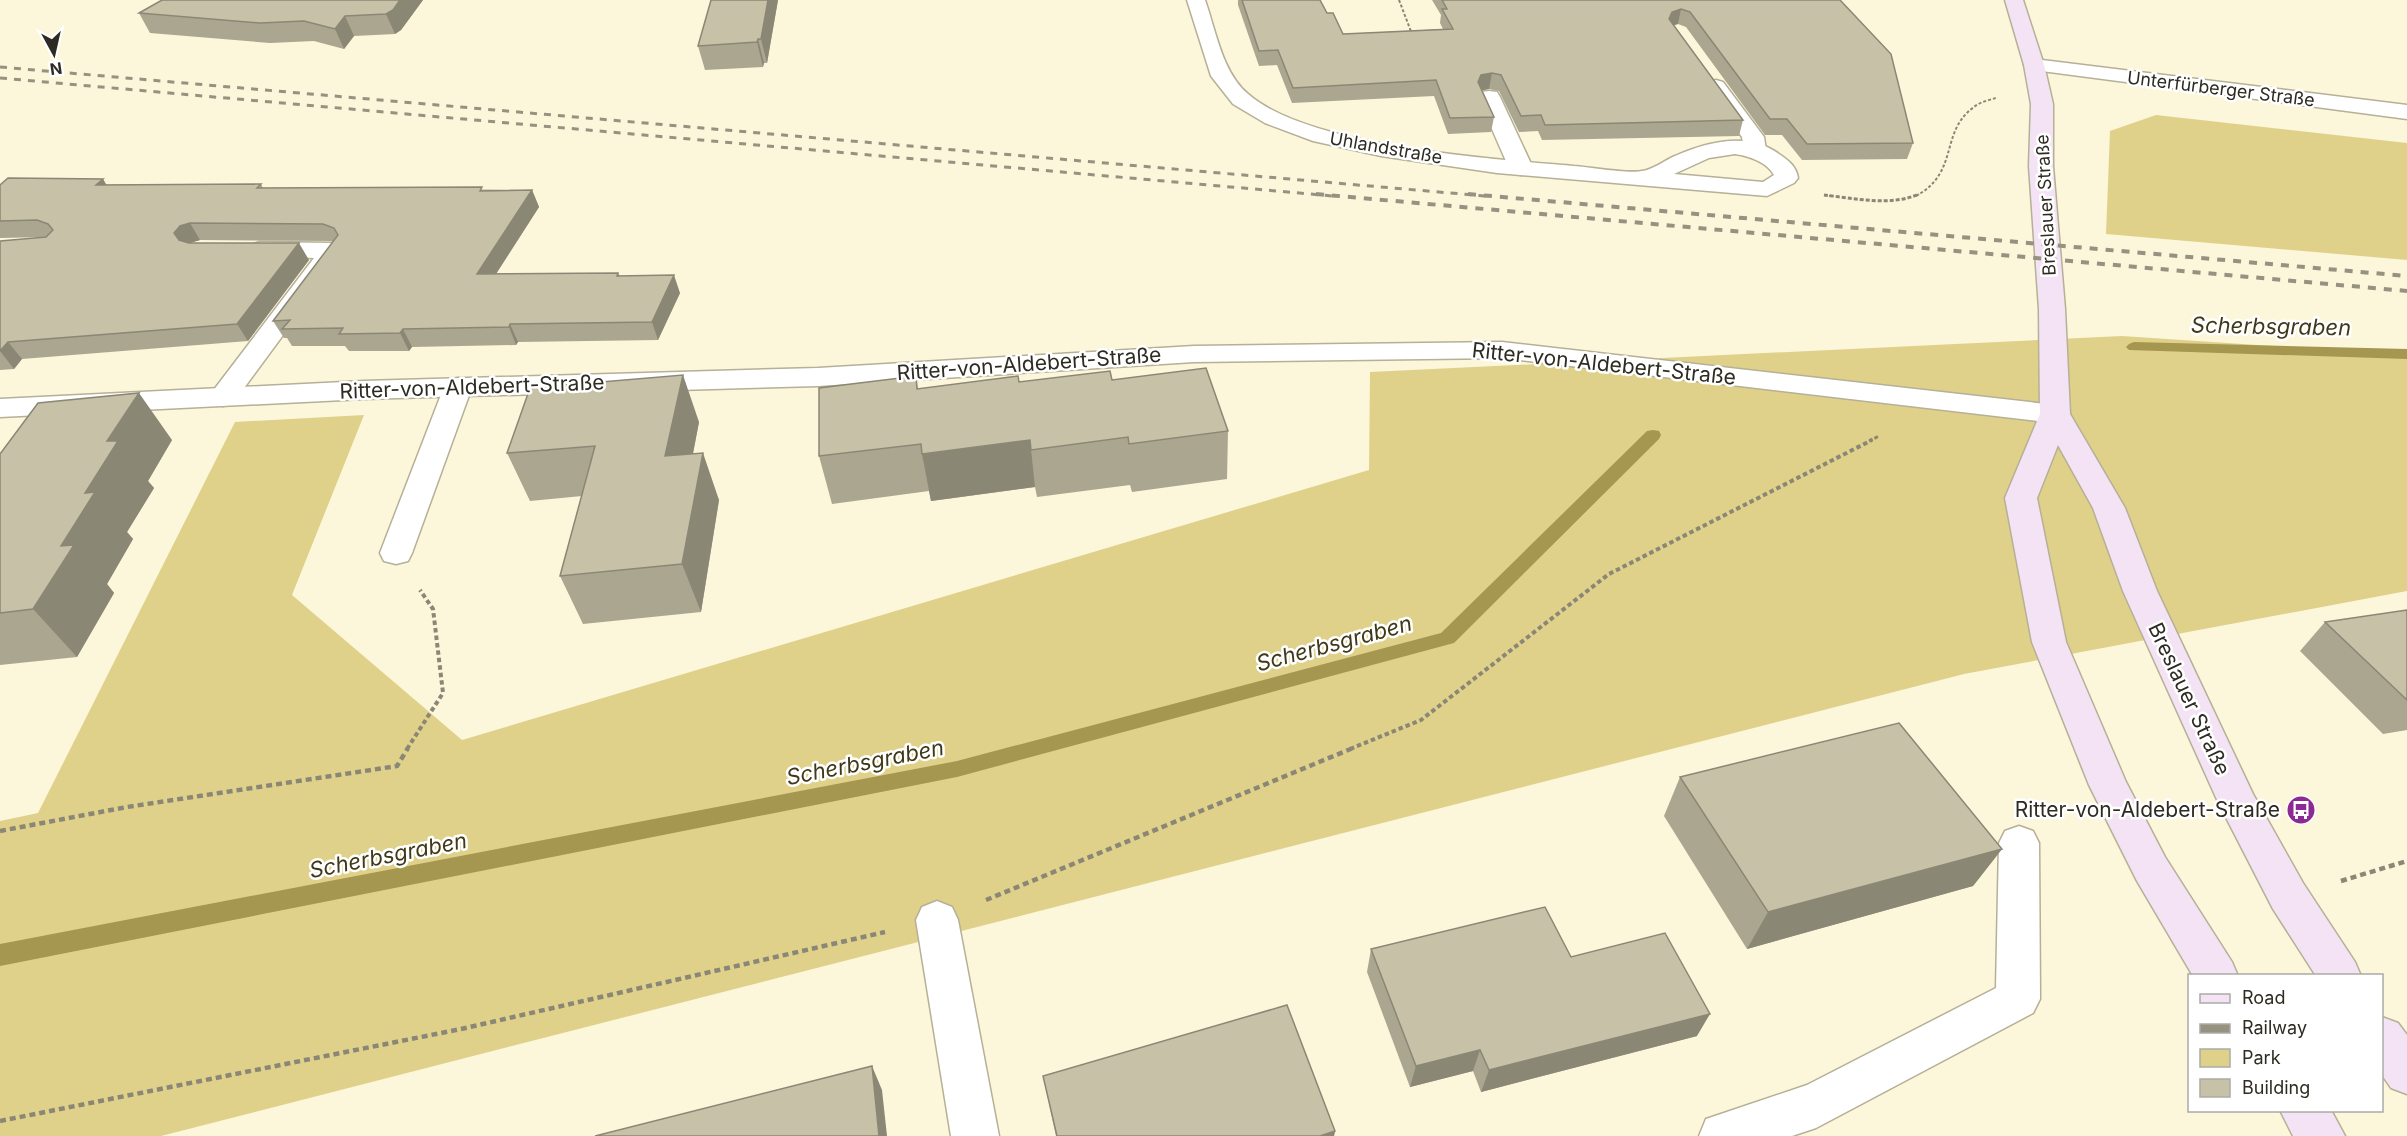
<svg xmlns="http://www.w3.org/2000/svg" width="2407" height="1136" viewBox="0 0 2407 1136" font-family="Inter,sans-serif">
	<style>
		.green { fill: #e0d18a }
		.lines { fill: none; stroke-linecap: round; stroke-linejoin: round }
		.stream { fill: #a5974f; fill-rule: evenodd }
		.service-casing { stroke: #b5b096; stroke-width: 3 }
		.minor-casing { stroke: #b5b096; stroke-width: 3 }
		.secondary-casing { stroke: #b5b096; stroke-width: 3 }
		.path-far3 { stroke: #8b8776; stroke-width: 2; stroke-dasharray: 3 2; stroke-linecap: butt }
		.path-far2 { stroke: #8b8776; stroke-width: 3; stroke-dasharray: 4 2; stroke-linecap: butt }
		.path-far1 { stroke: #8b8776; stroke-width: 4; stroke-dasharray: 4.5 3; stroke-linecap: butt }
		.path { stroke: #8b8776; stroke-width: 4.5; stroke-dasharray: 6 4; stroke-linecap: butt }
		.service { fill: #fff; fill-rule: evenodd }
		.minor { fill: #fff; fill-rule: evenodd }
		.secondary { fill: #f4e3f5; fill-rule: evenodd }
		.rail-far1 { stroke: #969280; stroke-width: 3; stroke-dasharray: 7 7; stroke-linecap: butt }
		.rail { stroke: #969280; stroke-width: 4; stroke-dasharray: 8 8; stroke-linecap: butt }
		.wall { fill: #aaa690 }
		.shaded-wall { fill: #8b8775 }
		.building { fill: #c6c1a7; stroke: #8b8775; stroke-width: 1.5 }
		.labels { text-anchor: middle; stroke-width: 5; stroke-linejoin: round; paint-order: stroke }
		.far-street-label { font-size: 18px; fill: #2e2c22; stroke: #fff }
		.street-label { font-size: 21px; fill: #2e2c22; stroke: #fff }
		.poi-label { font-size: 21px; fill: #2e2c22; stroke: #fff; text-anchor: end }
		.water-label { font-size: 22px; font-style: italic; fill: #403919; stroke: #fff }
	</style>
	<rect width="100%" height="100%" fill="#fcf6db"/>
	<g class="green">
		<polygon points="2156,115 2407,143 2407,260 2106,234 2110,131"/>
		<polygon points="2122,336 2407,355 2407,591 1964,674 161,1136 0,1136 0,821 38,813 235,422 364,415 292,595 462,740 1369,470 1370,372"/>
	</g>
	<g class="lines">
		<g class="stream">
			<polygon points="2134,342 2407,349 2407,359 2129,350 2126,347 2129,344"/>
			<polygon points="1653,430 1659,431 1661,435 1659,439 1454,643 957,777 0,966 0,944 957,761 1441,633 1647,431"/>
		</g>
		<g class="service-casing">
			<g id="service">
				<polygon points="1716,80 1723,82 1764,137 1766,150 1763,155 1755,157 1747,155 1744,150 1742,137 1705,86 1709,82"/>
				<polygon points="1489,91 1497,92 1500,97 1533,168 1529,173 1521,175 1513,173 1509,168 1478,97 1481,92"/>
				<polygon points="260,242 332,243 341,246 345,251 233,403 223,406 213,403 209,397 213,391 314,258 251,255 247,250 251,245"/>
				<polygon points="458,378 468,381 472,387 412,553 408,561 396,564 384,561 380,553 444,387 448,381"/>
				<polygon points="937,901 952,907 958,920 999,1136 951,1136 916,920 922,907"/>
			</g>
		</g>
		<g class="minor-casing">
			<g id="minor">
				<path d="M1187,0H1205C1216,31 1222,72 1248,94C1309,147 1493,159 1574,166C1590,167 1628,174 1642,171C1653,170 1665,160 1675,156C1707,142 1748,131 1779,154C1789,161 1796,166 1798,178L1794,183L1767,196L1497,173L1381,156L1313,141L1265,123L1233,104L1211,76ZM1735,154C1749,156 1767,162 1774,175L1763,182L1674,174L1709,158Z"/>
				<polygon points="2034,59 2407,105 2407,119 2027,69 2024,65 2027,61"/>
				<polygon points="1502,342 2055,405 2065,408 2070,414 2065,420 2055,423 1502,358 1194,362 818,386 364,399 0,417 0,399 364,381 818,368 1194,346"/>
				<polygon points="2019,826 2033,831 2039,843 2040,999 2033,1013 1816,1128 1792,1136 1699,1136 1706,1119 1807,1085 1996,988 1999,843 2005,831"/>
			</g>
		</g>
		<g class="secondary-casing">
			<g id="secondary">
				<polygon points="2005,0 2023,0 2044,65 2053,104 2053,166 2065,309 2070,414 2125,508 2157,591 2253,794 2303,883 2355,962 2361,976 2316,976 2273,909 2218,802 2123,591 2093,508 2058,445 2037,498 2066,642 2126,782 2165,857 2232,962 2238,976 2193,976 2137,881 2089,785 2032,642 2005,498 2040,414 2039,309 2029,166 2031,104 2024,65"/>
				<polygon points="2382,1017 2398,1023 2407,1035 2407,1094 2391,1088 2382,1075"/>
				<polygon points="2280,1110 2331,1110 2345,1136 2293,1136"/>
			</g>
		</g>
		<g class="path-far3">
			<polyline points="1399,0 1412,34"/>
			<polyline points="1824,195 1832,196"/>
			<path d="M1916,196C1960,172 1939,132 1974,107C1980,102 1989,100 1996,98"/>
		</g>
		<g class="path-far2">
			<path d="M1824,195C1854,198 1890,207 1919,194"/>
			<polyline points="1869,441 1879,436"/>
		</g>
		<g class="path-far1">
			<polyline points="407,749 443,693 433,609 420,590"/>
			<polyline points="1350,749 1421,720 1609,574 1872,440"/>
		</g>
		<g class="path">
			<polyline points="0,831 127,807 397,766 408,748"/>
			<polyline points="2341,881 2407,861"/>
			<polyline points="986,900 1353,748"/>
			<polyline points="0,1121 461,1029 885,932"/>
		</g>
		<use href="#service" class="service"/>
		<use href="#minor" class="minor"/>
		<use href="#secondary" class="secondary"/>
		<g class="rail-far1">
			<polyline points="0,67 1485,196"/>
			<polyline points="0,78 1333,196"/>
		</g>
		<g class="rail">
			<polyline points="1316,194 2407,291"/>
			<polyline points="1468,194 2407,276"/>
		</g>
	</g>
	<g class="wall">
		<polygon points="423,0 401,30 395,34 354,36 344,49 314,41 270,43 150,33 139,13"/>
		<polygon points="711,0 778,0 767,63 764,63 763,67 705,70 698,46"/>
		<polygon points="1238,0 1320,0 1327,13 1343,34 1443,29 1440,23 1441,15 1432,0 1840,0 1913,143 1907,159 1802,160 1782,135 1765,135 1686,27 1678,24 1674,25 1743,120 1739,136 1542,140 1538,131 1519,132 1499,91 1489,89 1482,90 1494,117 1491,132 1448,134 1434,96 1292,103 1277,65 1259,66 1238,5"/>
		<polygon points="103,179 106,185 261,184 263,188 532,190 539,207 496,274 618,273 620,276 680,293 658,340 518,342 516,345 412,347 409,351 349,351 345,346 292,346 287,338 284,338 273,321 334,241 200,240 190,243 309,260 248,341 22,359 14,369 0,370 0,241 47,237 0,238 0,185"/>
		<polygon points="916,376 918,389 1019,382 1112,380 1228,431 1227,479 1132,492 1130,485 1037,497 1035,487 931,501 929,491 832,504 819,456"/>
		<polygon points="699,422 693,454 719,500 701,612 583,624 560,576 582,496 530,501 507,453"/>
		<polygon points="172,440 148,481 154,488 127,532 133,539 107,584 114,593 77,657 0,665 0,454"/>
		<polygon points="2407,610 2407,730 2383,734 2300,651 2325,622"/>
		<polygon points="1680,777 2002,849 1973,886 1747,949 1664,816"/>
		<polygon points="1371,949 1571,957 1697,1036 1481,1092 1473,1071 1410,1087 1367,972"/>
		<polygon points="1043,1076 1335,1131 1334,1136 1056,1136"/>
	</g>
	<g class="shaded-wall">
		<polygon points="400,0 423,0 401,30 395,34 386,14"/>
		<polygon points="768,0 778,0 767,63 761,39"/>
		<polygon points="1681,9 1678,24 1668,27 1669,19 1672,12"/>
		<polygon points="345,16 354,36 344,49 335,29"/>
		<polygon points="758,39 764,63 763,67 757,42"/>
		<polygon points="1492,73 1489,89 1479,91 1478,82 1481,75"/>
		<polygon points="103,179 113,196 96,185"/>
		<polygon points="532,190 539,207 485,291 477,274"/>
		<polygon points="190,223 200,240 190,243 185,250 174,233 180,226"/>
		<polygon points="299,243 309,260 248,341 237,324"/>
		<polygon points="674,275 680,293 658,340 652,322"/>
		<polygon points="510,324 518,342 516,345 509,327"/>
		<polygon points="403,329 412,347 409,351 400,333"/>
		<polygon points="8,342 22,359 14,369 0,351"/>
		<polygon points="683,375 699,422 683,504 665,456"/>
		<polygon points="139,393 172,440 148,481 154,488 127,532 133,539 107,584 114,593 77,657 33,609 107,441"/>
		<polygon points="1030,440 1035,487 931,501 922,454"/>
		<polygon points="703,453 719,500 701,612 682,564"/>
		<polygon points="2002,849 1973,886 1747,949 1768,912"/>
		<polygon points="1710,1014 1697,1036 1481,1092 1489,1070"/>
		<polygon points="1480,1050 1473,1071 1410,1087 1416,1066"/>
		<polygon points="872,1066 882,1090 887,1136 879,1136"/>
		<polygon points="1335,1131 1334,1136 1320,1136"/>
	</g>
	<g class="building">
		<polygon points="162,0 400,0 393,10 386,14 345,16 335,29 304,21 260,23 139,13"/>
		<polygon points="711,0 768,0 761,39 758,39 757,42 698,46"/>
		<polygon points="1242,0 1320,0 1327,13 1333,13 1343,34 1453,29 1442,9 1447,9 1442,0 1840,0 1891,54 1913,143 1807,144 1787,119 1770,119 1690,12 1681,9 1672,12 1669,19 1743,120 1545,125 1541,115 1521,116 1501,75 1492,73 1481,75 1478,82 1494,117 1450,118 1436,80 1293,88 1278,50 1259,51"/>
		<polygon points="8,178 103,179 96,185 261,184 257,188 482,187 480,191 532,190 477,274 618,273 617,276 674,275 652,322 510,324 509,327 403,329 400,333 339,334 343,328 282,329 290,320 273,321 338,235 334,228 323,224 190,223 180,226 174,233 179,240 189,243 299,243 237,324 8,342 0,351 0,241 46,237 53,230 48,224 37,220 0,221 0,185"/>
		<polygon points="1206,368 1228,431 1129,444 1128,437 1031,450 1030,440 922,454 921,444 819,456 819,388 916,376 917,389 1018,376 1019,382 1110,371 1112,380"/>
		<polygon points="683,375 665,456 703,453 682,564 560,576 595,446 507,453 530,388"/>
		<polygon points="139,393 107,441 118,441 85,493 95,492 61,546 74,545 33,609 0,613 0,454 38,403"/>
		<polygon points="2407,610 2407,700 2325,622"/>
		<polygon points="1899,723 2002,849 1768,912 1680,777"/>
		<polygon points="1545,907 1571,957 1665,933 1710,1014 1489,1070 1480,1050 1416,1066 1371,949"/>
		<polygon points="1287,1005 1335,1131 1320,1136 1057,1136 1043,1076"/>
		<polygon points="872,1066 879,1136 595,1136"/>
	</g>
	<defs>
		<g id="bus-disc" transform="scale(1.5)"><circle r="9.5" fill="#8b2a93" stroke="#fff"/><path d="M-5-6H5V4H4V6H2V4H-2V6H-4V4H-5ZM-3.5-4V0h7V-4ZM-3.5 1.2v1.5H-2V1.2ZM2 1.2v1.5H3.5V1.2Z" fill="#fff"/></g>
	</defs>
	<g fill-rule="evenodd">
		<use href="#bus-disc" x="2301" y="810"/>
	</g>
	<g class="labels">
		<g class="far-street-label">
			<text transform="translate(2221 89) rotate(7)" y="6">Unterfürberger Straße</text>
			<text transform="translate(1386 148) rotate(10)" y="6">Uhlandstraße</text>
			<text transform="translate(2046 205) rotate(-93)" y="6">Breslauer Straße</text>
		</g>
		<g class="street-label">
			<text transform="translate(1029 364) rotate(-4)" y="7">Ritter-von-Aldebert-Straße</text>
			<text transform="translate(1604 364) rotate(6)" y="7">Ritter-von-Aldebert-Straße</text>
			<text transform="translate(472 387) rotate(-2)" y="7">Ritter-von-Aldebert-Straße</text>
			<text transform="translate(2189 699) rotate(65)" y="7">Breslauer Straße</text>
		</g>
		<g class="poi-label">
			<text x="2280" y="817">Ritter-von-Aldebert-Straße</text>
		</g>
		<g class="water-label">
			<text transform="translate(2271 326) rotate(1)" y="8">Scherbsgraben</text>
			<text transform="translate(1334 643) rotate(-15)" y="8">Scherbsgraben</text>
			<text transform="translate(865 762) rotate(-11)" y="8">Scherbsgraben</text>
			<text transform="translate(388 855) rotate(-11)" y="8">Scherbsgraben</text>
		</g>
	</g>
	<rect x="2188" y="974" width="195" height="138" fill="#ffffff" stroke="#ababa7" stroke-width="1.5"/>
	<rect x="2200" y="994" width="30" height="9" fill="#f4e3f5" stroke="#ababa7" stroke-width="1.5"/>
	<text x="2242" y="1004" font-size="18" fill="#2e2c22">Road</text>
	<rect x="2200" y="1024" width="30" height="9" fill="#969280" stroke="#ababa7" stroke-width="1.5"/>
	<text x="2242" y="1034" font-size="18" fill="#2e2c22">Railway</text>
	<rect x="2200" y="1049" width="30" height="18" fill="#e0d18a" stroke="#ababa7" stroke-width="1.5"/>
	<text x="2242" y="1064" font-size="18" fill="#2e2c22">Park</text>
	<rect x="2200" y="1079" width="30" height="18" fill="#c6c1a7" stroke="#ababa7" stroke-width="1.5"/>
	<text x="2242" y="1094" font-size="18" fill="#2e2c22">Building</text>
	<g transform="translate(54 54) rotate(172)" stroke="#ffffff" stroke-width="4.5" paint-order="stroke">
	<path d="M0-4.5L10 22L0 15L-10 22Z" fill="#2e2c22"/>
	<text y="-9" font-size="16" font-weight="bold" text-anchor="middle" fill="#2e2c22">N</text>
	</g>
</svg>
